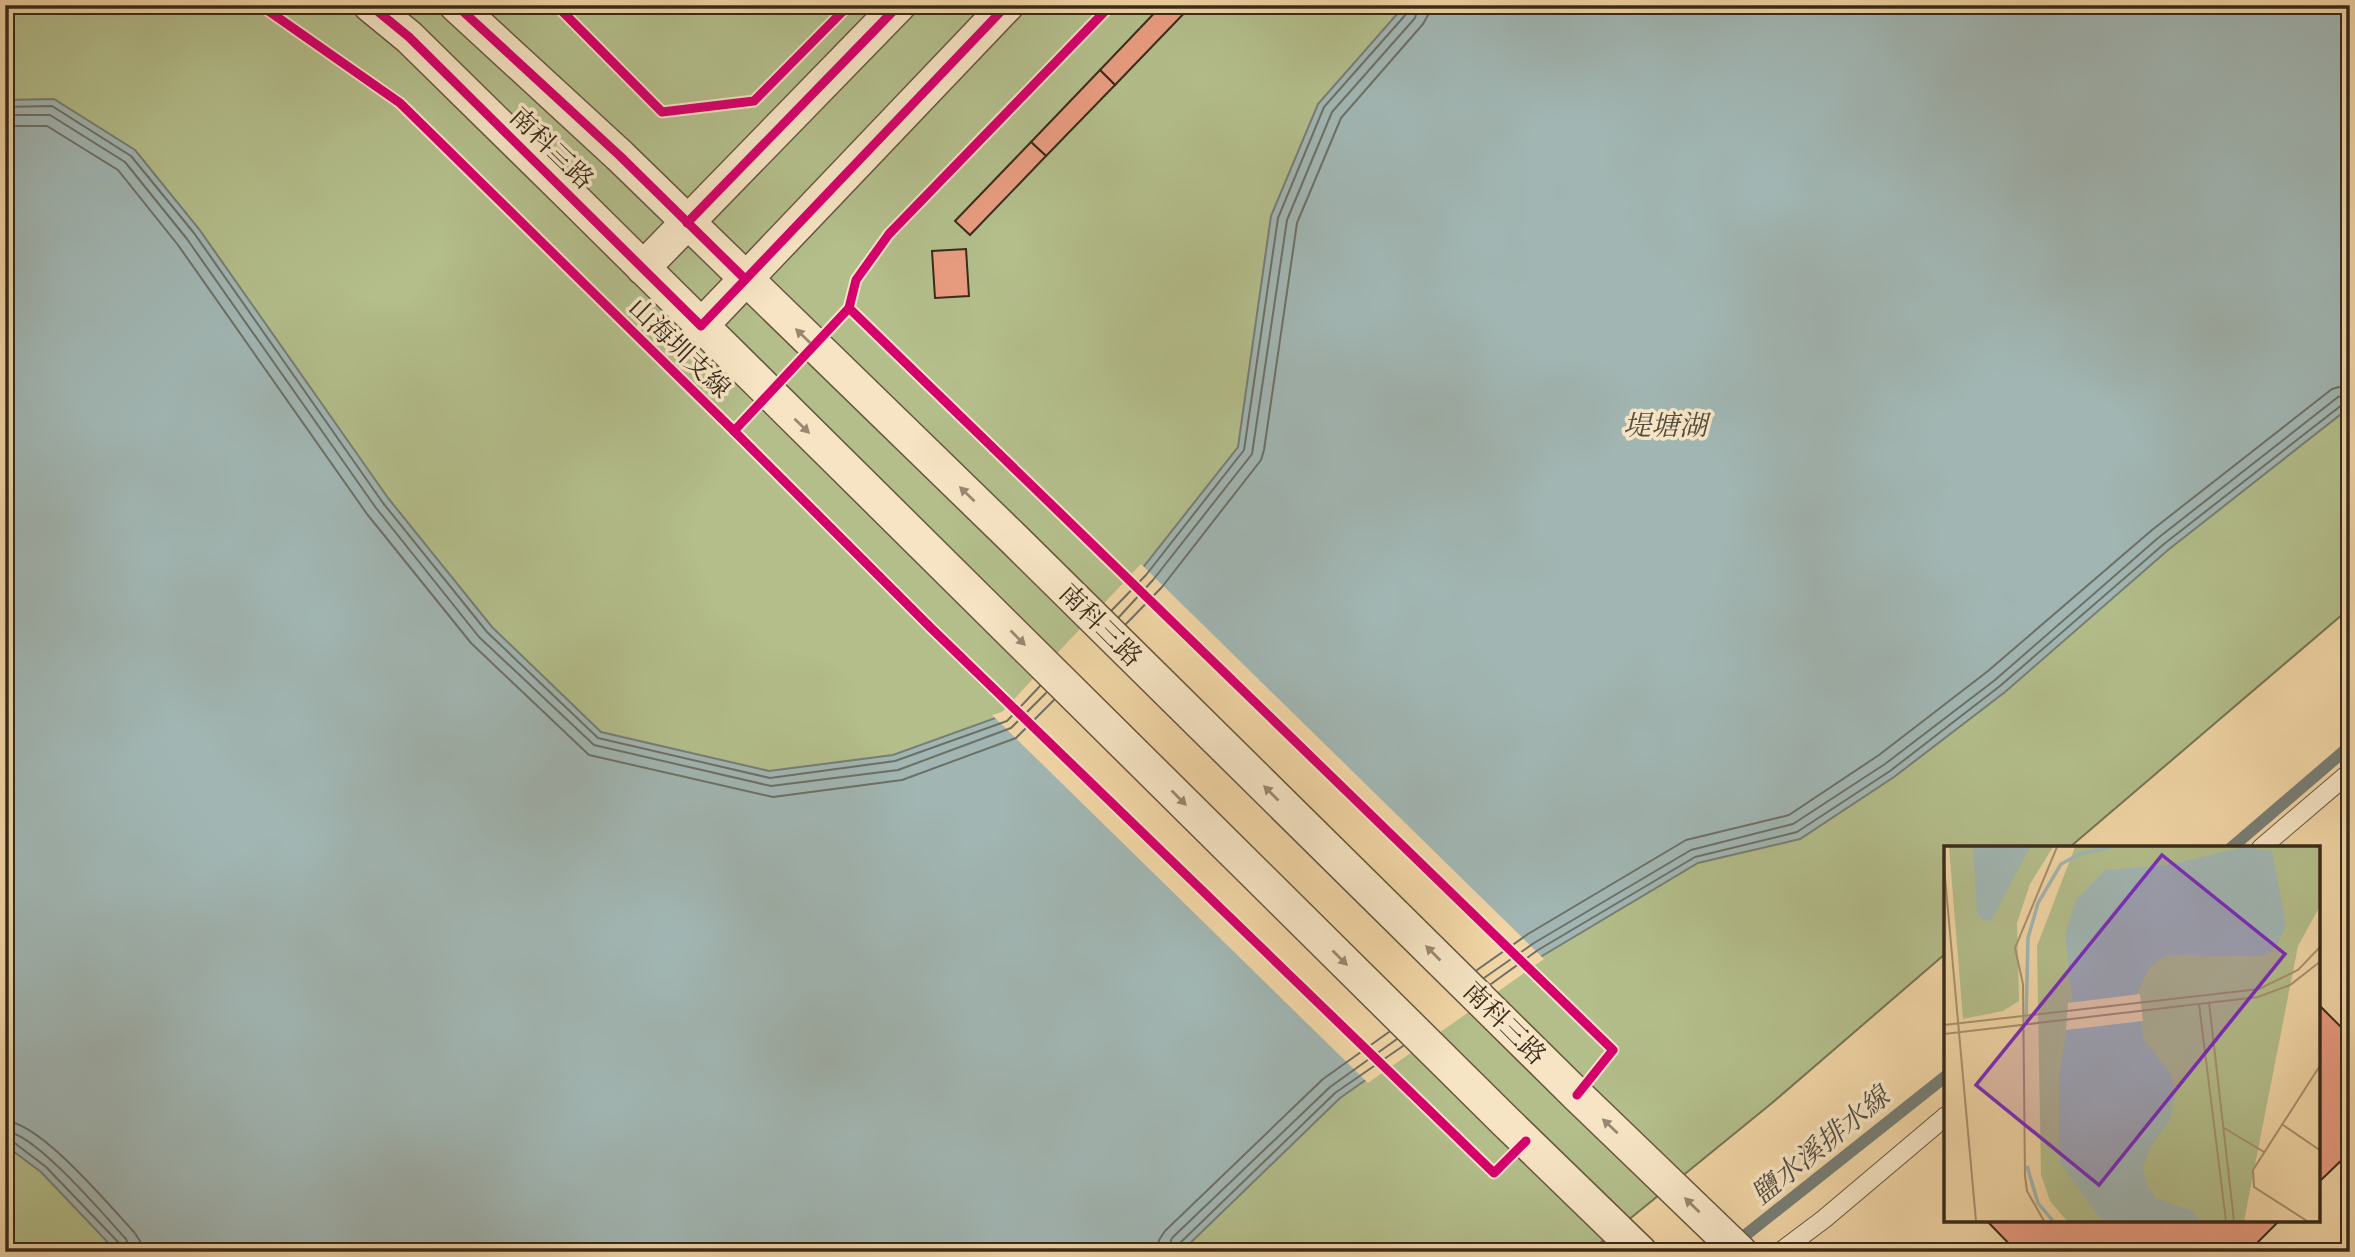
<svg xmlns="http://www.w3.org/2000/svg" width="2355" height="1257" viewBox="0 0 2355 1257" font-family="'Sorts Mill Goudy','Noto Serif TC',serif">
	<style>
		.green { fill: #b3be8b; stroke: #767453; stroke-width: 2 }
		.water { fill: #a1b6b3; stroke: #777e76; stroke-width: 2 }
		.pier { fill: #f1d5a5 }
		.lines { fill: none; stroke-linecap: round; stroke-linejoin: round }
		.shore { stroke: #6d7067; stroke-width: 2 }
		.stream { stroke: #777e76; stroke-width: 12 }
		.building { fill: #e89c80; stroke: #392b1b; stroke-width: 2 }
		.lane-casing { stroke: #67563e; stroke-width: 20 }
		.street-casing { stroke: #67563e; stroke-width: 36 }
		.lane { stroke: #f6e4c4; stroke-width: 18 }
		.street { stroke: #f6e4c4; stroke-width: 33 }
		.cycleway-casing { stroke: #f6e4c4; stroke-width: 13 }
		.cycleway { stroke: #d6006c; stroke-width: 9 }
		.oneway { fill: #988870 }
		.labels { text-anchor: middle; stroke-width: 7; stroke-linejoin: round; paint-order: stroke }
		.street-label { font-size: 26px; fill: #392b1b; stroke: #f6e4c4 }
		.water-label { font-size: 28px; font-style: italic; fill: #534e41; stroke: #f6e4c4 }
		.inset-river { fill: none; stroke: #a1b6b3; stroke-width: 3.5 }
		.inset-road { fill: none; stroke: #a7916e; stroke-width: 2 }
		.view { fill: #7b2cbf; fill-opacity: 0.15; stroke: #7b2cbf; stroke-width: 3.5 }
		.inset-edge { fill: none; stroke: #392b1b; stroke-width: 3.5 }
	</style>
	<rect width="100%" height="100%" fill="#f1d5a5"/>
	<filter id="stains"><feTurbulence type="fractalNoise" baseFrequency=".00286" numOctaves="4"/><feColorMatrix values="0 0 0 0 .2 0 0 0 0 .09 0 0 0 0 .02 0 0 0 .5 -.17"/></filter>
	<radialGradient id="worn" r=".72"><stop offset=".6" stop-color="#630" stop-opacity="0"/><stop offset="1" stop-color="#630" stop-opacity=".3"/></radialGradient>
	<polygon class="green" points="5,5 2350,5 2350,608 2070,847 1946,848 1945,954 1772,1103 1589,1252 5,1252"/>
	<polygon class="water" points="1405,5 2350,5 2350,407 2168,550 2005,692 1894,777 1800,839 1698,863 1542,956 1340,1098 1181,1252 117,1252 41,1172 5,1145 5,100 54,99 135,150 199,229 388,498 492,627 601,732 769,771 893,755 1004,715 1141,570 1238,447 1271,216 1318,104"/>
	<polygon class="pier" points="1141,564 1544,959 1368,1083 992,715 1002,712"/>
	<g class="lines">
		<g class="shore">
			<polyline points="5,107 52,106 131,156 194,233 383,503 487,632 598,738 770,778 895,761 1007,721 1040,686"/>
			<polyline points="5,115 50,115 125,162 187,239 376,508 479,637 594,745 771,786 898,770 1011,728 1046,693"/>
			<polyline points="5,126 47,126 118,170 178,245 367,514 471,643 589,755 773,797 902,780 1016,738 1054,700"/>
			<polyline points="1112,610 1146,575 1244,450 1278,218 1324,107 1408,12 1410,5"/>
			<polyline points="1119,617 1153,580 1252,454 1287,220 1332,112 1415,18 1419,5"/>
			<polyline points="1126,624 1162,587 1261,460 1264,450 1297,223 1341,118 1423,24 1428,15 1429,5"/>
			<polyline points="1477,970 1528,934 1686,840 1789,815 1879,755 1988,671 2152,530 2332,389 2350,384"/>
			<polyline points="1484,978 1534,943 1691,850 1793,824 1885,764 1995,680 2158,538 2338,397 2350,394"/>
			<polyline points="1491,984 1538,950 1695,857 1797,832 1890,771 2000,686 2164,544 2343,404 2350,403"/>
			<path d="M5,1121C40,1122 109,1205 134,1232L140,1241L141,1252"/>
			<path d="M5,1131C35,1133 104,1215 126,1239L131,1252"/>
			<polyline points="5,1140 12,1141 46,1167 120,1244 122,1252"/>
			<polyline points="1157,1252 1159,1240 1165,1231 1323,1079 1389,1032"/>
			<polyline points="1167,1252 1172,1238 1330,1087 1397,1039"/>
			<polyline points="1176,1252 1179,1244 1335,1093 1403,1046"/>
		</g>
		<g class="stream">
			<polyline points="2231,848 2350,746"/>
			<polyline points="1733,1245 1946,1076"/>
		</g>
	</g>
	<g class="building">
		<polygon points="1162,5 1192,5 1115,85 1100,70"/>
		<polygon points="1100,70 1115,85 1046,156 1031,142"/>
		<polygon points="1031,142 1046,156 970,235 955,221"/>
		<polygon points="966,249 969,296 935,298 932,251"/>
		<polygon points="2318,1004 2350,1036 2350,1152 2318,1183"/>
		<polygon points="1986,1220 2280,1220 2248,1252 2017,1252"/>
	</g>
	<g class="lines">
		<g class="lane-casing">
			<g id="lane">
				<polyline points="2261,848 2350,772"/>
				<polyline points="1780,1252 1824,1219 1946,1116"/>
			</g>
		</g>
		<g class="street-casing">
			<g id="street">
				<polyline points="370,5 409,37 576,201 1503,1119 1640,1252"/>
				<polyline points="456,5 620,156 1016,541 1577,1095 1740,1252"/>
				<polyline points="643,268 899,5"/>
				<polyline points="701,326 1007,5"/>
			</g>
		</g>
		<use href="#lane" class="lane"/>
		<use href="#street" class="street"/>
		<g class="cycleway-casing">
			<g id="cycleway">
				<polyline points="260,5 400,103 734,431 849,308 856,280 889,234 1111,5"/>
				<polyline points="370,5 409,37 701,326 1007,5"/>
				<polyline points="456,5 620,156 745,279"/>
				<polyline points="556,5 662,112 754,101 849,5"/>
				<polyline points="687,223 899,5"/>
				<polyline points="849,308 1613,1050 1577,1095"/>
				<polyline points="734,431 931,628 1494,1173 1526,1141"/>
			</g>
		</g>
		<use href="#cycleway" class="cycleway"/>
	</g>
	<defs><path id="oneway-solid" d="M-6-.8H1V-3.2L6.5 0L1 3.2V.8H-6Z" transform="scale(1.75)"/></defs>
	<g class="oneway">
		<use href="#oneway-solid" transform="translate(803 336) rotate(-136)"/>
		<use href="#oneway-solid" transform="translate(802 426) rotate(44)"/>
		<use href="#oneway-solid" transform="translate(967 494) rotate(-136)"/>
		<use href="#oneway-solid" transform="translate(1018 638) rotate(45)"/>
		<use href="#oneway-solid" transform="translate(1271 793) rotate(-135)"/>
		<use href="#oneway-solid" transform="translate(1179 798) rotate(45)"/>
		<use href="#oneway-solid" transform="translate(1433 953) rotate(-135)"/>
		<use href="#oneway-solid" transform="translate(1340 958) rotate(45)"/>
		<use href="#oneway-solid" transform="translate(1610 1126) rotate(-137)"/>
		<use href="#oneway-solid" transform="translate(1692 1205) rotate(-136)"/>
	</g>
	<g class="labels">
		<g class="street-label">
			<text transform="translate(552 148) rotate(44)" y="9">南科三路</text>
			<text transform="translate(680 348) rotate(44)" y="9">山海圳支線</text>
			<text transform="translate(1101 625) rotate(45)" y="9">南科三路</text>
			<text transform="translate(1505 1023) rotate(45)" y="9">南科三路</text>
		</g>
		<g class="water-label">
			<text x="1665" y="435">堤塘湖</text>
			<text transform="translate(1820 1145) rotate(-39)" y="10">鹽水溪排水線</text>
		</g>
	</g>
	<g transform="translate(1944 846)">
		<rect width="376" height="376" fill="#f1d5a5"/>
		<path d="M5,1H109L86,38L73,77L75,155L59,165L19,173ZM131,1H376V60L354,100L300,375H123L106,355L97,329L93,100Z" fill="#b3be8b"/>
		<path d="M29,1H86L47,75L38,74L33,67ZM300,1L328,5L342,79L335,95L327,106L316,110L222,109L205,122L192,150L200,194L227,229L231,252L225,275L206,302L199,322L203,339L212,352L249,365L256,375H158L116,317L115,304V232L128,152L121,89L132,54L161,24L224,19Z" fill="#a1b6b3"/>
		<path d="M196,148L199,175L122,184L124,157Z" fill="#f1d5a5"/>
		<path class="inset-river" d="M82,175L84,92L94,57L117,18L136,8L168,1M83,320L94,357L109,375"/>
		<path class="inset-road" d="M0,20L32,375M265,156L290,375M255,158L282,375M0,179L315,143L354,124L377,100M0,188L314,151L346,139L377,115M339,279L377,305M280,282L320,306M100,375L83,345L81,330L79,138L71,102L113,1M363,375L310,341L309,324L377,218"/>
		<path class="view" d="M218,9L341,108L155,339L32,239Z"/>
		<rect width="376" height="376" class="inset-edge"/>
	</g>
	<rect width="2355" height="1257" fill="none" stroke="#f1d5a5" stroke-width="28"/>
	<rect x="7" y="7" width="2341" height="1243" fill="none" stroke="#392b1b" stroke-width="3.5"/>
	<rect x="14" y="14" width="2327" height="1229" fill="none" stroke="#392b1b" stroke-width="2"/>
	<rect width="100%" height="100%" filter="url(#stains)"/>
	<rect width="100%" height="100%" fill="url(#worn)"/>
</svg>
